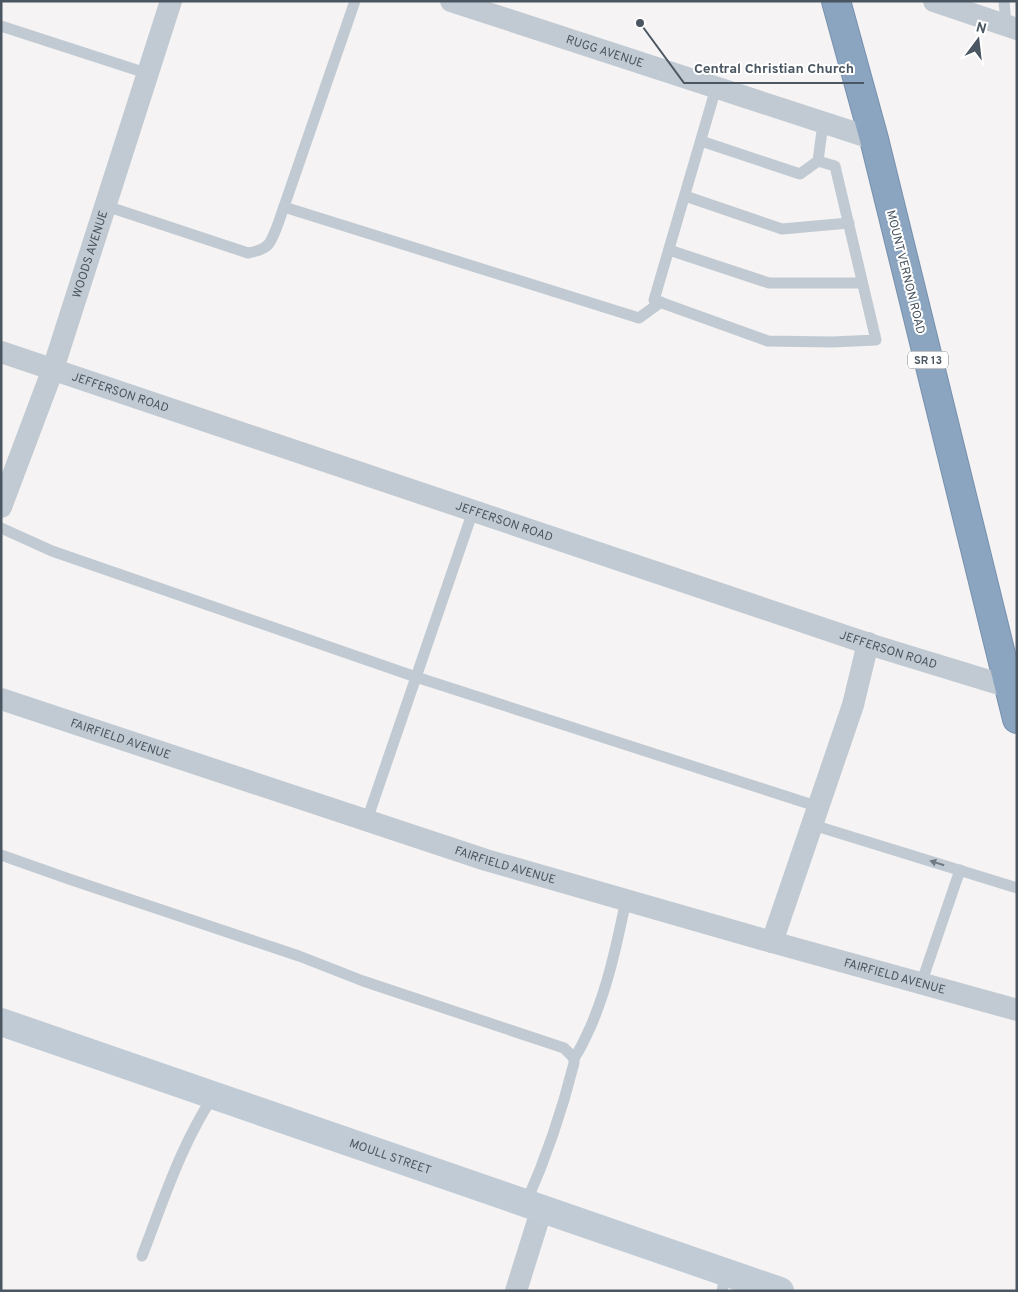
<svg xmlns="http://www.w3.org/2000/svg" width="1018" height="1292" viewBox="0 0 1018 1292" font-family="Overpass,sans-serif">
	<style>
		.lines { fill: none; stroke-linecap: round; stroke-linejoin: round }
		.highway-casing { stroke: #7690ad; stroke-width: 30 }
		.lane { stroke: #c1cad2; stroke-width: 11 }
		.street { stroke: #c1cad2; stroke-width: 22 }
		.secondary { stroke: #c1cbd6; stroke-width: 28 }
		.highway { stroke: #8ba5c1; stroke-width: 28 }
		.oneway { fill: #6e7983 }
		.labels { text-anchor: middle; stroke-width: 4; stroke-linejoin: round; paint-order: stroke }
		.shield { fill: #fff; stroke: #808990; stroke-width: 1 }
		.shield-label { font-size: 11px; font-weight: bold; fill: #4a5661 }
		.street-label { font-size: 12px; fill: #4a5661; stroke: #fff }
		.leader { fill: none; stroke: #4a5661; stroke-width: 2 }
		.callout-dot { fill: #4a5661; stroke: #fff; stroke-width: 2 }
		.callout-label { font-size: 14px; text-anchor: middle; font-weight: bold; fill: #4a5661; stroke: #fff; stroke-width: 4; stroke-linejoin: round; paint-order: stroke }
	</style>
	<rect width="100%" height="100%" fill="#f5f3f3"/>
	<g class="lines">
		<g class="highway-casing">
			<polyline id="highway" points="836,1 874,139 1017,719"/>
		</g>
		<g class="lane">
			<polyline points="1004,1 1006,25"/>
			<polyline points="1,26 149,74"/>
			<polyline points="716,88 654,300 768,341 832,342 876,340 835,166 818,161 823,123"/>
			<polyline points="701,141 800,174 818,161"/>
			<polyline points="685,196 782,229 849,223"/>
			<path d="M106,206L248,253C270,249 270,244 278,224L355,1"/>
			<polyline points="284,207 639,318 661,302"/>
			<polyline points="669,250 769,283 862,283"/>
			<polyline points="1,528 52,551 416,677 819,807"/>
			<polyline points="367,820 473,511"/>
			<polyline points="813,825 1017,888"/>
			<path d="M1,855L69,879L299,956L363,981L564,1048L574,1058V1063C562,1111 546,1158 526,1203"/>
			<polyline points="921,984 960,870"/>
			<path d="M574,1058C581,1049 585,1038 590,1028C608,987 617,943 626,900"/>
			<path d="M142,1256C163,1202 181,1144 214,1095"/>
			<polyline points="722,1291 726,1272"/>
		</g>
		<g class="street">
			<path id="s1" d="M451,1L874,139"/>
			<polyline points="934,1 1017,29"/>
			<path id="s2" d="M1,352L875,646L1009,687"/>
			<path id="s3" d="M1,507L53,369L171,1"/>
			<path id="s4" d="M1,699L486,860L772,942L1017,1010"/>
			<polyline points="772,942 853,705 868,643"/>
			<polyline points="516,1291 542,1208"/>
		</g>
		<path class="secondary" id="s5" d="M1,1022L780,1291"/>
		<use href="#highway" class="highway"/>
	</g>
	<defs><path id="oneway-solid" d="M-6-.8H1V-3.2L6.5 0L1 3.2V.8H-6Z" transform="scale(1.25)"/></defs>
	<use class="oneway" href="#oneway-solid" transform="translate(937 863) rotate(-163)"/>
	<g class="labels">
		<rect class="shield" x="908" y="351.5" width="40" height="17" rx="4"/>
		<g class="shield-label">
			<text x="928" y="364">SR 13</text>
		</g>
		<g class="street-label">
			<text dy="4" stroke="none"><textPath href="#s1" startOffset="162">RUGG AVENUE</textPath></text>
			<text dy="4" stroke="none"><textPath href="#s3" startOffset="268">WOODS AVENUE</textPath></text>
			<text transform="translate(906 272) rotate(76)" y="4">MOUNT VERNON ROAD</text>
			<text dy="4" stroke="none"><textPath href="#s2" startOffset="126">JEFFERSON ROAD</textPath></text>
			<text dy="4" stroke="none"><textPath href="#s2" startOffset="531">JEFFERSON ROAD</textPath></text>
			<text dy="4" stroke="none"><textPath href="#s2" startOffset="936">JEFFERSON ROAD</textPath></text>
			<text dy="4" stroke="none"><textPath href="#s4" startOffset="126">FAIRFIELD AVENUE</textPath></text>
			<text dy="4" stroke="none"><textPath href="#s4" startOffset="531">FAIRFIELD AVENUE</textPath></text>
			<text dy="4" stroke="none"><textPath href="#s4" startOffset="936">FAIRFIELD AVENUE</textPath></text>
			<text dy="4" stroke="none"><textPath href="#s5" startOffset="412">MOULL STREET</textPath></text>
		</g>
	</g>
	<path class="leader" d="M640 23L684 83H864"/>
	<circle class="callout-dot" cx="640" cy="23" r="5"/>
	<g class="callout-label">
		<text x="774" y="73">Central Christian Church</text>
	</g>
	<rect width="1018" height="1292" fill="none" stroke="#4a5661" stroke-width="5"/>
	<g transform="translate(978 40) rotate(15)" stroke="#ffffff" stroke-width="4" paint-order="stroke">
	<path d="M0-4L9 19L0 12L-9 19Z" fill="#4a5661"/>
	<text y="-8" font-size="14" font-weight="bold" text-anchor="middle" fill="#4a5661">N</text>
	</g>
</svg>
